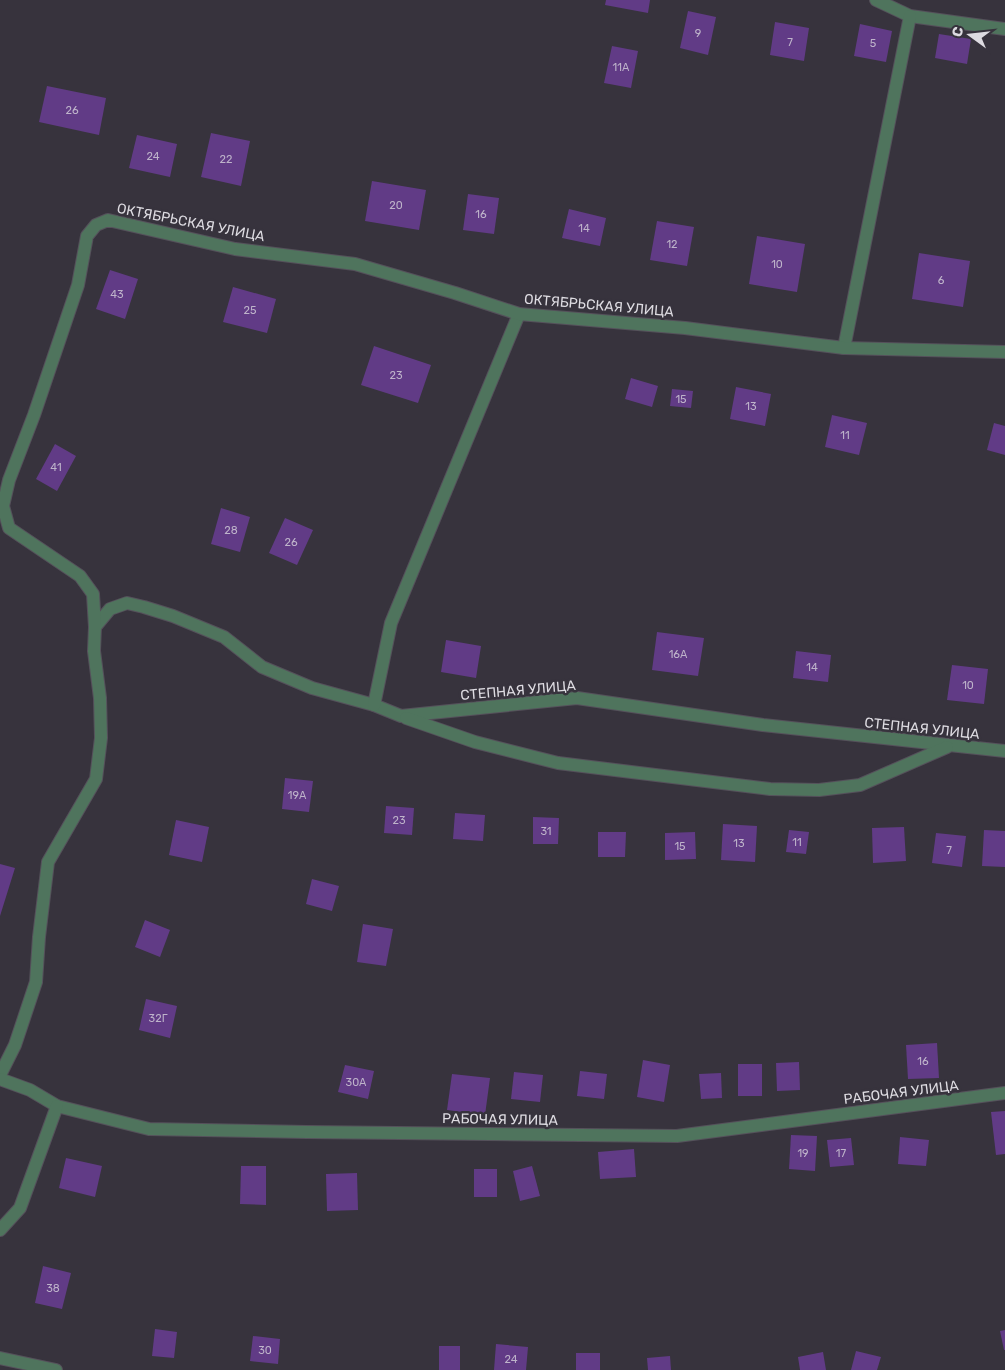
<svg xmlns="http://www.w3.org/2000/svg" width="1005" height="1370" viewBox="0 0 1005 1370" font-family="Rubik,sans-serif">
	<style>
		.building { fill: #613b86 }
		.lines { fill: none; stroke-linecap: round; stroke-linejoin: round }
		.minor-casing { stroke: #55515b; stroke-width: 14 }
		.minor { stroke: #4f745d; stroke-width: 12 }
		.labels { text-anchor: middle; stroke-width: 5; stroke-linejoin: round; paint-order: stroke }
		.number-label { font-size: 11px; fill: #beb3ca }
		.street-label { font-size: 14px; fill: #dddbe1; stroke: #37333d }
	</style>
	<rect width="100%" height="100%" fill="#37333d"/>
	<g class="building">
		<polygon points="606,0 650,0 648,13 605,5"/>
		<polygon points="688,11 716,17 708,55 680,48"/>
		<polygon points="775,22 809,28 804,61 770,55"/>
		<polygon points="860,24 892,31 886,62 854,56"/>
		<polygon points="939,34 971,39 967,64 935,58"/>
		<polygon points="612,46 638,51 631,88 604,83"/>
		<polygon points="47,86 106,98 99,135 39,122"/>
		<polygon points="211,133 250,141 241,186 201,177"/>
		<polygon points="137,135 177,144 170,177 129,168"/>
		<polygon points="372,181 426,190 419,230 365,221"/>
		<polygon points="468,194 499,198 494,234 463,230"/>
		<polygon points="569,209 606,218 600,246 562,238"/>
		<polygon points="657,221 694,227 687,266 650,260"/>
		<polygon points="757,236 805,244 797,292 749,284"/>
		<polygon points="919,253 970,261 963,307 912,299"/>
		<polygon points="110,270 138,279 125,319 96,309"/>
		<polygon points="233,287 276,299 267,333 223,322"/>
		<polygon points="374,346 431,365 418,403 361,385"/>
		<polygon points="631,378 658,386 652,407 625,399"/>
		<polygon points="736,387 771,394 765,426 730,419"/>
		<polygon points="672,389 693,391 691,408 670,406"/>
		<polygon points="832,415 867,423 859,455 825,447"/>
		<polygon points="994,423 1005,426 1005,455 987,450"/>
		<polygon points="55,444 76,456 57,491 36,479"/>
		<polygon points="221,508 250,517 240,552 211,544"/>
		<polygon points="285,518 313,530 297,565 269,553"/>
		<polygon points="657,632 704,638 698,676 652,670"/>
		<polygon points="446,640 481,646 476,678 441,672"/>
		<polygon points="796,651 831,655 828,682 793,678"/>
		<polygon points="952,665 988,669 984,704 947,700"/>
		<polygon points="285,778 313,781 309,812 282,809"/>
		<polygon points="386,806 414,808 412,835 384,833"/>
		<polygon points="455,813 485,815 483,841 453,839"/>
		<polygon points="533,817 559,818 558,844 533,844"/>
		<polygon points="176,820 209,827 202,862 169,855"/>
		<polygon points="723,824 757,826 755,862 721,860"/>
		<polygon points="904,827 906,861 873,863 872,828"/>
		<polygon points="789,830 809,832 806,854 786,852"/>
		<polygon points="984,830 1005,831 1005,867 982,866"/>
		<polygon points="598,832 626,832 625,857 598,857"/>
		<polygon points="695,832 696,859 665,860 665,833"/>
		<polygon points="936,833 966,836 962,867 932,863"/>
		<polygon points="0,864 15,868 0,916"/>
		<polygon points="312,879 339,886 332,911 306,904"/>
		<polygon points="145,920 170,930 160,957 135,947"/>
		<polygon points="363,924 393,929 386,966 357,962"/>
		<polygon points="146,999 177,1006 170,1038 139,1030"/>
		<polygon points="937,1043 939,1078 908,1079 906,1045"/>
		<polygon points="643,1060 670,1065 664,1102 637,1097"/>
		<polygon points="799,1062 800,1090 777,1091 776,1063"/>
		<rect x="738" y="1064" width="24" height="32"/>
		<polygon points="345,1065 374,1071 368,1099 338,1092"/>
		<polygon points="580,1071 607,1074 604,1099 577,1096"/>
		<polygon points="514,1072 543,1075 540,1102 511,1099"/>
		<polygon points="721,1073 722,1098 701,1099 699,1074"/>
		<polygon points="452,1074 490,1078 485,1115 447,1110"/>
		<polygon points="1005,1111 1005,1154 996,1155 991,1112"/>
		<polygon points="791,1135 817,1136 815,1171 789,1169"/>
		<polygon points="900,1137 929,1140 926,1166 898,1164"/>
		<polygon points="851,1138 854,1165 830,1167 827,1140"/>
		<polygon points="634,1149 636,1177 600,1179 598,1152"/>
		<polygon points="66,1158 102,1166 95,1197 59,1188"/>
		<polygon points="241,1166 266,1166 266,1205 240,1204"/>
		<polygon points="532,1166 540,1196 520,1201 513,1171"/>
		<rect x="474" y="1169" width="23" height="28"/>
		<polygon points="357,1173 358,1210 327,1211 326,1174"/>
		<polygon points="43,1266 71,1273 62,1309 35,1303"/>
		<polygon points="155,1329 177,1332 174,1358 152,1356"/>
		<polygon points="1005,1330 1005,1350 1004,1350 1000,1331"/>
		<polygon points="253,1336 280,1339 278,1364 250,1361"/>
		<polygon points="496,1344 528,1347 526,1370 494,1370"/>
		<rect x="439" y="1346" width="21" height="24"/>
		<polygon points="856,1351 881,1357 877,1370 851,1370"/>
		<polygon points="823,1352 826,1370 800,1370 798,1357"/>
		<rect x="576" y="1353" width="24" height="17"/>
		<polygon points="670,1356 671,1370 648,1370 647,1358"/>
	</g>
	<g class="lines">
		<g class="minor-casing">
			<g id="minor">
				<polyline points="876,0 910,16 1005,29"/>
				<polyline points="844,348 910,16"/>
				<polyline points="95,627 110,609 127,603 144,607 173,616 224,637 262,667 312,688 374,705 401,716 577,698 763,725 1005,751"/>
				<polyline points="374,705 391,623 519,314"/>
				<polyline points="406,718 475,742 558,763 770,789 819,790 860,785 947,747"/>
				<polyline points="0,1075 15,1045 36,982 39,937 48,862 96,779 101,738 100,698 94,651 95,627 93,594 80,576 9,528 3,506 9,480 34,415 78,285 87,236 96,225 108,220 235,249 355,264 455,293 519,314 685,328 844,348 1005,352"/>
				<polyline points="0,1079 30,1090 57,1106 149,1129 307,1132 677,1136 1005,1093"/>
				<polyline points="0,1230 20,1208 57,1106"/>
				<polyline points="0,1358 56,1370"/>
			</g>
		</g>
		<use href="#minor" class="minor"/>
	</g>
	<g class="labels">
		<g class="number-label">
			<text x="698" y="37">9</text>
			<text x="790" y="46">7</text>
			<text x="873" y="47">5</text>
			<text x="621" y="71">11А</text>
			<text x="72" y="114">26</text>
			<text x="153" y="160">24</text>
			<text x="226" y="163">22</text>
			<text x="396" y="209">20</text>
			<text x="481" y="218">16</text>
			<text x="584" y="232">14</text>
			<text x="672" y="248">12</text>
			<text x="777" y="268">10</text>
			<text x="941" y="284">6</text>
			<text x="117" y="298">43</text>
			<text x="250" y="314">25</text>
			<text x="396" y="379">23</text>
			<text x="681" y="403">15</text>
			<text x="751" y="410">13</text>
			<text x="845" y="439">11</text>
			<text x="56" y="471">41</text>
			<text x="231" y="534">28</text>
			<text x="291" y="546">26</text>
			<text x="678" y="658">16А</text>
			<text x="812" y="671">14</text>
			<text x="968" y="689">10</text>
			<text x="297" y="799">19А</text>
			<text x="399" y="824">23</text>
			<text x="546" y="835">31</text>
			<text x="797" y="846">11</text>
			<text x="739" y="847">13</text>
			<text x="680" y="850">15</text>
			<text x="949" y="854">7</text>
			<text x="158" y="1022">32Г</text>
			<text x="923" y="1065">16</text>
			<text x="356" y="1086">30А</text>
			<text x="803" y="1157">19</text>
			<text x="841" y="1157">17</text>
			<text x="53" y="1292">38</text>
			<text x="265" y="1354">30</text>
			<text x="511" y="1363">24</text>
		</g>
		<g class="street-label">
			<text transform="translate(191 222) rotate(11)" y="5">ОКТЯБРЬСКАЯ УЛИЦА</text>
			<text transform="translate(599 305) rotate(5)" y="5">ОКТЯБРЬСКАЯ УЛИЦА</text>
			<text transform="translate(518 690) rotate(-5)" y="5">СТЕПНАЯ УЛИЦА</text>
			<text transform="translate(922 728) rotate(6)" y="5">СТЕПНАЯ УЛИЦА</text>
			<text transform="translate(901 1092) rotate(-7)" y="5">РАБОЧАЯ УЛИЦА</text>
			<text transform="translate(500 1119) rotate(1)" y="5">РАБОЧАЯ УЛИЦА</text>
		</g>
	</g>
	<g transform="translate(970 35) rotate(285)" stroke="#37333d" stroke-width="4" paint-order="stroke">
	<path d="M0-4L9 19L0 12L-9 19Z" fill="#dddbe1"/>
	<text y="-8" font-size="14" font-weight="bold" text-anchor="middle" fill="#dddbe1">С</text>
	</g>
</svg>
